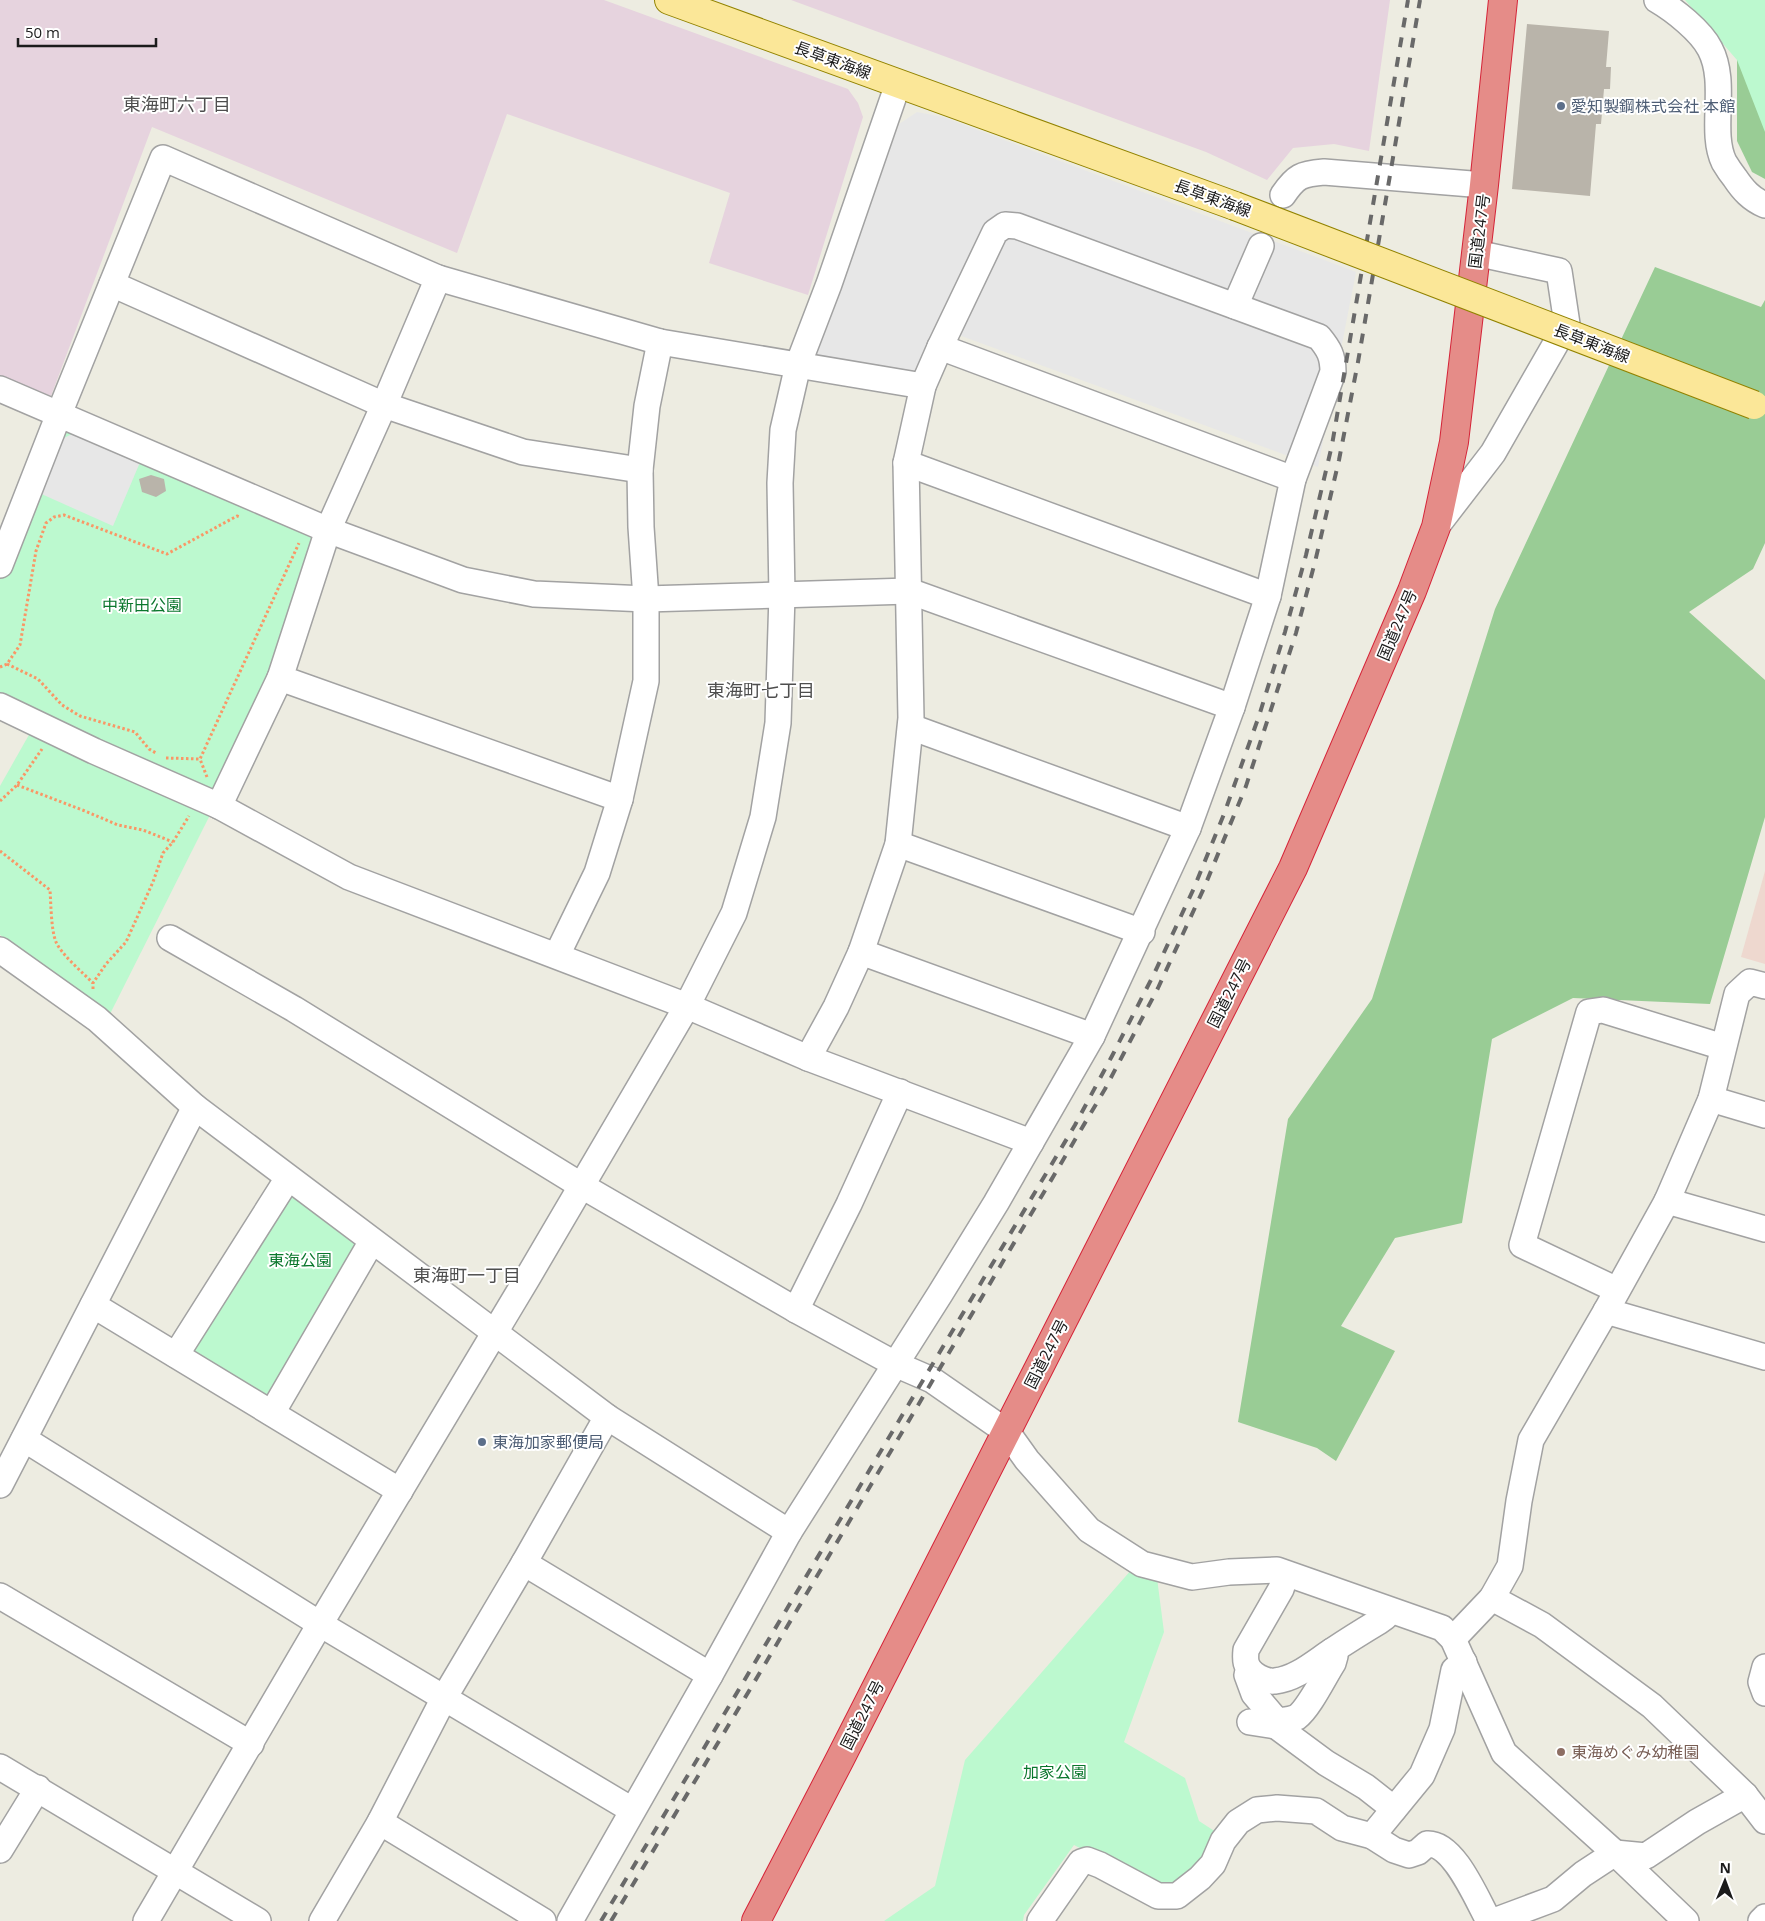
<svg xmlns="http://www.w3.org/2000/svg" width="1765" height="1921" viewBox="0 0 1765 1921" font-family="'Open Sans','Noto Sans JP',sans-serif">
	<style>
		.commercial { fill: #eed8cf }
		.industrial { fill: #e6d3de }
		.forest { fill: #99cc95 }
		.park { fill: #bcf9cf }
		.parking { fill: #e7e7e7 }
		.building { fill: #b9b4aa }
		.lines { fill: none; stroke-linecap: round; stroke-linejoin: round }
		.minor-casing { stroke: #a2a2a2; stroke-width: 28 }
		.major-casing { stroke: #928301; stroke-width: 30 }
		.highway-casing { stroke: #d52438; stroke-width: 30 }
		.path { stroke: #f99766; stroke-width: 3; stroke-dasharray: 2.5 2.5; stroke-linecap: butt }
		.minor { stroke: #fff; stroke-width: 25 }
		.major { stroke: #fbe798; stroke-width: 28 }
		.highway { stroke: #e58c88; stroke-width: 28 }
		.rail { stroke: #696969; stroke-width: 4; stroke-dasharray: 10 10; stroke-linecap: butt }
		.major-bridge-casing { stroke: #928301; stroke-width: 30; stroke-linecap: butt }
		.major-bridge { stroke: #fbe798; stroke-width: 28 }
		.service-dot { fill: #5c6f8a; stroke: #fff; stroke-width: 2 }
		.education-dot { fill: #8d6e63; stroke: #fff; stroke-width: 2 }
		.labels { text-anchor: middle; stroke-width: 4; stroke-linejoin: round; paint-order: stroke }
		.street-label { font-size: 16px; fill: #1b1b1b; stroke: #fff }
		.service-label { font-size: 16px; fill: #4e5e75; stroke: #fff; text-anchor: start }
		.park-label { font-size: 16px; fill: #0b772d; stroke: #fff }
		.education-label { font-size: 16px; fill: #785e54; stroke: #fff; text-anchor: start }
		.neighbourhood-label { font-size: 18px; fill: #4e4e4e; stroke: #fff }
	</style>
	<rect width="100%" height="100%" fill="#edece1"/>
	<polygon class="commercial" points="1765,871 1765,964 1741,957"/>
	<g class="industrial">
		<polygon points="0,0 604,0 848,89 858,103 863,117 808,295 709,263 730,193 507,114 457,253 152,127 51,396 0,376"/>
		<polygon points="791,0 1390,0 1369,151 1334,144 1293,148 1267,180 1206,152"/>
	</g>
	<g class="forest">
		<polygon points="1765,0 1765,179 1752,172 1737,141 1737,60"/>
		<polygon points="1655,267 1761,307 1765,300 1765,543 1753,569 1689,612 1765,680 1765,817 1710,1004 1573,998 1492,1039 1462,1223 1395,1238 1341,1326 1395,1351 1336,1461 1317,1448 1238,1422 1288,1119 1372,999 1495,609"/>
	</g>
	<g class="park">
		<polygon points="1685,0 1765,0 1765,132 1737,60"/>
		<polygon points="59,414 328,530 218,792 0,704 0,565"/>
		<polygon points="30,733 211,813 109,1016 0,935 0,786"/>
		<polygon points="291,1190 368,1237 264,1399 188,1352"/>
		<polygon points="1132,1569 1157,1578 1164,1632 1124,1742 1185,1778 1199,1821 1216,1832 1202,1859 1177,1887 1156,1888 1074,1845 1024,1915 1023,1921 884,1921 935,1886 965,1760"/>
	</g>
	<g class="parking">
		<polygon points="917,112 943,117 1356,272 1318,467 945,330 928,387 814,360 899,124"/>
		<polygon points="78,431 141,460 113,526 37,492 60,440"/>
	</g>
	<g class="building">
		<polygon points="1527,24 1609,31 1606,67 1611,67 1610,89 1604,89 1601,124 1596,124 1590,196 1512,189"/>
		<polygon points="151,475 164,479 166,491 156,497 142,492 139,479"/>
	</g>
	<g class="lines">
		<g class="minor-casing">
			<g id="minor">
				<path d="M1657,0C1674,10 1701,31 1710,49C1728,83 1709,131 1724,162C1727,167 1731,173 1735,178C1743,190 1751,199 1765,205"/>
				<path d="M1283,195C1296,176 1301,174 1324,172L1484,185"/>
				<polyline points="438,278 384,405 328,530 280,678 620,799"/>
				<polyline points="112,284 384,405 523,452 640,470"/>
				<polyline points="1235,306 1261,246"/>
				<polyline points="940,347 1293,479"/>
				<polyline points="0,389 328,530 463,580 534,594 646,599 909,591 1232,707"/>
				<polyline points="906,463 1268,596"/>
				<polyline points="1436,527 1493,453 1567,324 1559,271 1476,253"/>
				<polyline points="0,565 59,414 163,158 438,278 660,342 923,386"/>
				<polyline points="0,706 94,751 219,806 349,877 687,1006 808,1058 1031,1142"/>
				<polyline points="911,727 1188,828"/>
				<polyline points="219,806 280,678"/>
				<polyline points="898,844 1142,932"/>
				<polyline points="170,938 294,1009 582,1186 796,1310 895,1364 932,1380 1007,1432 1027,1460 1089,1530 1142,1564 1192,1577 1229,1572 1277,1570 1442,1628 1453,1639 1504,1753 1615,1853 1686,1921"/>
				<polyline points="0,950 97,1019 195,1107 607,1417 789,1532"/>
				<polyline points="861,952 1092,1036"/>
				<polyline points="557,955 597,873 620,799 646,681 646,599 641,527 640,470 647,406 660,342"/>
				<polyline points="1711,1099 1765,1115"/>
				<polyline points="1667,1201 1765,1229"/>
				<polyline points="1617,1290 1522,1245 1589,1012 1603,1010 1723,1047"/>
				<polyline points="93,1305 400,1491"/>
				<polyline points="796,1310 849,1204 900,1092"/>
				<polyline points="1606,1311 1765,1357"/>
				<polyline points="176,1355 288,1178"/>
				<polyline points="272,1413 372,1241"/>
				<polyline points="24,1439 320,1624 632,1810"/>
				<polyline points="0,1485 195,1107"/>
				<polyline points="524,1563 710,1675"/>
				<path d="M1286,1574L1281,1589L1246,1650C1245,1660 1245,1667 1254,1674C1259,1678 1268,1682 1275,1681C1296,1679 1315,1662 1332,1651C1347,1641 1363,1631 1378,1622L1385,1617L1389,1611"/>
				<polyline points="0,1596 251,1744"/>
				<polyline points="1492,1598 1542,1625 1652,1706 1745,1795 1765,1821"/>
				<polyline points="1453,1639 1492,1598 1510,1566 1519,1501 1531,1440 1606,1311 1667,1201 1711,1099 1737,994 1750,982 1765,986"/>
				<polyline points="1765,1667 1761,1682 1765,1693"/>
				<path d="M1250,1671L1247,1675L1254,1694L1277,1721C1284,1720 1291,1720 1297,1717C1309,1708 1324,1677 1333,1663L1335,1656L1332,1651"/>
				<polyline points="1250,1722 1276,1726 1277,1721"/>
				<polyline points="1276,1726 1326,1763 1366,1787 1394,1809"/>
				<polyline points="0,1767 258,1921"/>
				<polyline points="380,1822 543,1921"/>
				<polyline points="1372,1836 1422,1775 1442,1729 1454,1670 1464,1662"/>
				<polyline points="0,1850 38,1788"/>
				<polyline points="146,1921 320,1624 528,1277 687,1006 734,913 763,817 778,723 782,595 780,483 783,430 798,365 829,284 898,84"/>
				<polyline points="322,1921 380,1822 444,1698 524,1563 607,1417"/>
				<path d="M570,1921L710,1675L789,1532L940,1294L996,1203L1092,1036L1188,828L1232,707L1268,596L1293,479L1333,372C1333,356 1329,349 1319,337L1017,226L1005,225L995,232L940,347L923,386L906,463L911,718L898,844L861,952L836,1007L808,1058"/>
				<path d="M1040,1921L1081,1862L1087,1860L1100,1865L1158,1896H1177L1200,1878L1213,1864L1223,1841L1238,1822L1257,1810L1277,1808L1316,1811L1342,1828L1372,1836L1394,1850L1409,1855L1418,1852L1427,1844C1454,1842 1477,1900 1489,1921"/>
				<polyline points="1494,1921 1553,1899 1583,1874 1615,1853 1646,1856 1697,1822 1745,1795"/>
				<polyline points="1761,1921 1765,1917"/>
			</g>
		</g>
		<g class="major-casing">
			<polyline id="major" points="669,0 1235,206"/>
		</g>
		<g class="highway-casing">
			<polyline id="highway" points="756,1921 840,1759 1293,868 1412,591 1436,527 1454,442 1484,185 1503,0"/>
		</g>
		<g class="path">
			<polyline points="7,664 38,679 62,705 80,716 135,732 149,749 156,753"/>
			<polyline points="0,667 7,664 20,645 36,551 46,523 54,517 64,515 167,554 237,516 240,517"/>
			<polyline points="166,758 200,759"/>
			<polyline points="207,777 200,759 299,543"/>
			<polyline points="17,785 85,811 118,825 143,830 173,842"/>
			<polyline points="0,801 17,785 42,749"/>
			<path d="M0,851L50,890C51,904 51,930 56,942C61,954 83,973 93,983"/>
			<polyline points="93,989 93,983 106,964 126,942 153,882 163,853 173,842 189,816"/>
		</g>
		<use href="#minor" class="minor"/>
		<use href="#major" class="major"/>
		<use href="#highway" class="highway"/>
		<g class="rail">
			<polyline points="601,1921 1075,1125 1112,1056 1154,974 1194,888 1224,814 1259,716 1285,632 1306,555 1332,445 1408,0"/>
			<polyline points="611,1921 749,1691 1105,1089 1158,988 1204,888 1246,786 1296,633 1315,562 1339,460 1358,362 1420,0"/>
		</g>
		<g class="major-bridge-casing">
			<polyline id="major-bridge" points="1235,206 1754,405"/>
		</g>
		<use href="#major-bridge" class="major-bridge"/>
	</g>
	<g class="service-dot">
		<circle cx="1561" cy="106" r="5"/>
		<circle cx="482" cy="1442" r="5"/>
	</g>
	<circle class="education-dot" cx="1561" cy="1752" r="5"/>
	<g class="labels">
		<g class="street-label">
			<text transform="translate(833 60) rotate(20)" y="6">長草東海線</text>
			<text transform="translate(1213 198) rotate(20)" y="6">長草東海線</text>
			<text transform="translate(1479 231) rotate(-83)" y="6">国道247号</text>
			<text transform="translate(1592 343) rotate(21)" y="6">長草東海線</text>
			<text transform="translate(1397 625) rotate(-67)" y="6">国道247号</text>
			<text transform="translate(1229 993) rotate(-63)" y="6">国道247号</text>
			<text transform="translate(1046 1354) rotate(-63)" y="6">国道247号</text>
			<text transform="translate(862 1715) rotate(-63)" y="6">国道247号</text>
		</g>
		<g class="service-label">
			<text x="1571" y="112">愛知製鋼株式会社 本館</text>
			<text x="492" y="1448">東海加家郵便局</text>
		</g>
		<g class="park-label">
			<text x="142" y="611">中新田公園</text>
			<text x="300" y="1266">東海公園</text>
			<text x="1055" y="1778">加家公園</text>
		</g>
		<g class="education-label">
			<text x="1571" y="1758">東海めぐみ幼稚園</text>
		</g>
		<g class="neighbourhood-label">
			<text x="177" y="111">東海町六丁目</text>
			<text x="761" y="697">東海町七丁目</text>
			<text x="467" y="1282">東海町一丁目</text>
		</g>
	</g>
	<g transform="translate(1725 1881) rotate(1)" stroke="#ffffff" stroke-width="4" paint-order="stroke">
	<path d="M0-4L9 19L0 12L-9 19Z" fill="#1b1b1b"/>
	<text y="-8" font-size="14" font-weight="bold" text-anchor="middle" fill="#1b1b1b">N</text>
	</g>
	<path d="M18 38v8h138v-8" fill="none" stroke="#1b1b1b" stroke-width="2.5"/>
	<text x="25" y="38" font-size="15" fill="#1b1b1b" stroke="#ffffff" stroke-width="4" paint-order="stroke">50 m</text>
</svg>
